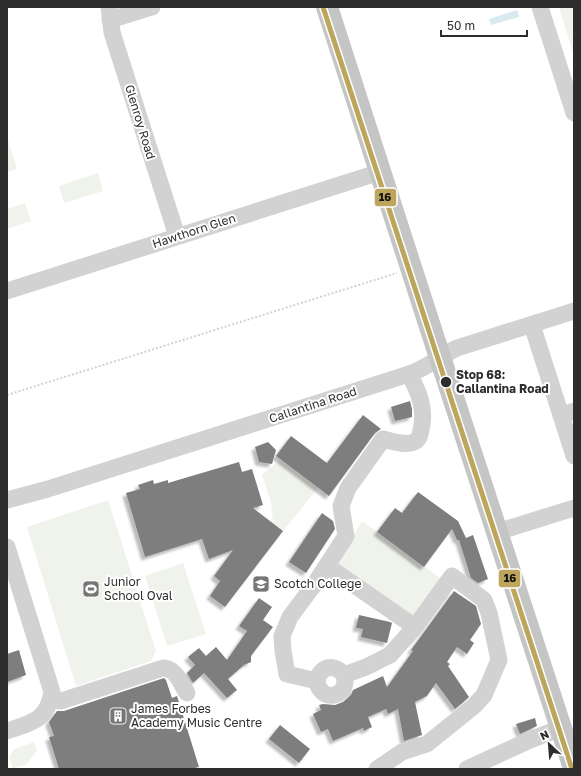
<svg xmlns="http://www.w3.org/2000/svg" width="581" height="776" viewBox="0 0 581 776" font-family="'Golos Text',sans-serif">
	<style>
		.green { fill: #f0f3eb }
		.water { fill: #d8e9f0 }
		.building { fill: #7e7e7e; filter: url(#shadow) }
		.lines { fill: none; stroke-linecap: round; stroke-linejoin: round }
		.path { stroke: #d2d2d2; stroke-width: 2; stroke-dasharray: 2 2; stroke-linecap: butt }
		.minor { stroke: #d2d2d2; stroke-width: 17 }
		.major { stroke: #c5c5c5; stroke-width: 22 }
		.tram-1-casing { stroke: #fff; stroke-width: 8 }
		.tram-1 { stroke: #bda55d; stroke-width: 5 }
		.stop-dot { fill: #2d2d2d; stroke: #fff; stroke-width: 1.5 }
		.labels { text-anchor: middle; stroke-width: 4; stroke-linejoin: round; paint-order: stroke }
		.street-label { font-size: 12px; fill: #2d2d2d; stroke: #fff }
		.stop-label { font-size: 12px; font-weight: bold; fill: #2d2d2d; stroke: #fff; text-anchor: start }
		.poi-label { font-size: 12px; fill: #2d2d2d; stroke: #fff; text-anchor: start }
		.line-badge { stroke: #fff; stroke-width: 1.5 }
		.pale-badge-label { font-size: 11px; text-anchor: middle; font-weight: bold; fill: #111 }
	</style>
	<defs>
		<filter id="shadow"><feDropShadow dx="-3.5" dy="3.5" stdDeviation="1" flood-color="#0004"/></filter>
	</defs>
	<rect width="100%" height="100%" fill="#fff"/>
	<g class="green">
		<polygon points="559,7 574,7 573,53"/>
		<polygon points="7,137 17,169 7,172"/>
		<polygon points="98,173 103,191 64,203 59,186"/>
		<polygon points="25,203 31,221 7,229 7,209"/>
		<polygon points="280,460 318,488 283,531 273,523 271,502 262,475"/>
		<polygon points="108,500 156,651 151,661 76,686 27,527"/>
		<polygon points="362,521 444,581 416,618 338,564"/>
		<polygon points="183,563 206,634 167,646 145,576"/>
		<polygon points="34,742 37,750 27,764 13,769 9,757 14,749"/>
	</g>
	<polygon class="water" points="517,10 519,17 491,25 489,19"/>
	<g class="building">
		<polygon points="410,401 412,409 412,417 395,421 391,407"/>
		<polygon points="363,415 381,429 375,433 329,496 276,456 291,436 327,463"/>
		<polygon points="268,442 276,450 272,464 259,462 255,447"/>
		<polygon points="239,462 242,472 252,469 263,505 253,508 283,531 225,607 210,596 220,581 214,576 233,550 209,559 202,539 145,557 126,493 140,489 138,485 153,480 154,484 168,480 168,483"/>
		<polygon points="418,492 458,521 466,538 473,535 488,579 478,583 471,578 459,540 457,540 452,529 424,567 377,532 395,508 402,513"/>
		<polygon points="322,513 333,521 335,529 306,573 289,562"/>
		<polygon points="454,591 476,606 481,624 470,640 474,643 467,654 457,647 447,662 450,664 448,666 469,697 467,699 455,709 436,683 427,696 415,702 422,735 404,741 398,709 388,714 386,709 368,717 372,727 364,731 363,728 333,741 328,729 321,732 313,714 321,710 319,705 323,704 335,705 343,702 351,695 353,690 383,676 387,687 413,651 411,650"/>
		<polygon points="259,598 272,607 263,620 273,627 251,656 251,662 244,665 228,679 237,690 227,698 204,673 193,683 187,673 195,665 188,657 199,648 206,656 216,647 227,660 247,631 239,626"/>
		<polygon points="359,615 390,622 392,623 387,643 361,637 363,629 356,628"/>
		<polygon points="19,650 26,675 7,682 7,654"/>
		<polygon points="164,678 166,680 172,698 177,696 199,767 191,769 59,769 49,737 54,736 49,722 57,711 64,711"/>
		<polygon points="535,718 537,726 520,734 516,724"/>
		<polygon points="280,725 310,749 299,763 269,739"/>
	</g>
	<g class="lines">
		<polyline class="path" points="7,395 397,273"/>
		<g class="minor">
			<polyline points="109,7 112,32 116,45 177,236"/>
			<polyline points="540,7 574,113"/>
			<polyline points="110,20 152,7"/>
			<polyline points="7,291 380,172"/>
			<polyline points="532,325 574,456"/>
			<polyline points="561,415 574,411"/>
			<path d="M7,500L48,489L409,374C427,368 440,356 457,348L574,311"/>
			<polyline points="497,532 574,508"/>
			<path d="M7,547L52,692C48,720 31,723 7,731"/>
			<polyline points="327,566 415,627"/>
			<path d="M317,681C320,704 351,697 344,675"/>
			<path d="M51,700L61,701L163,668C176,668 181,684 187,693"/>
			<path d="M377,769L402,752L427,744L474,706L484,695L499,660L489,613L484,600L452,576L415,627L390,655L366,667L344,675C334,663 320,666 317,681L287,674L283,651L282,636L290,617L316,582L346,536L341,506L348,488L383,439C392,441 405,446 414,442C419,440 420,435 421,430C426,409 419,392 409,374"/>
			<polyline points="467,769 530,740 561,728"/>
		</g>
		<polyline class="major" points="327,7 435,342 574,768"/>
		<g class="tram-1-casing">
			<polyline id="tram-1" points="323,7 572,769"/>
		</g>
		<use href="#tram-1" class="tram-1"/>
	</g>
	<defs>
		<g id="school-square" transform="scale(0.9)"><rect x="-9" y="-9" width="18" height="18" rx="4" fill="#767676" stroke="#fff"/><path d="M0-5L7-2L0 1L-7-2ZM-4 1L0 2.5L4 1V4Q0 6-4 4Z" fill="#fff"/></g>
		<g id="stadium-square" transform="scale(0.9)"><rect x="-9" y="-9" width="18" height="18" rx="4" fill="#767676" stroke="#fff"/><path d="M0-5a6.5 5 0 1 0 0 10a6.5 5 0 1 0 0-10ZM-3.5-1.8h7v3.6h-7Z" fill="#fff"/></g>
		<g id="building-square" transform="scale(0.9)"><rect x="-9" y="-9" width="18" height="18" rx="4" fill="#767676" stroke="#fff"/><path d="M-4-6H4V6H1V3H-1V6H-4ZM-2.5-4.3h1.7v1.8h-1.7ZM.8-4.3h1.7v1.8H.8ZM-2.5-1h1.7V.8h-1.7ZM.8-1h1.7V.8H.8Z" fill="#fff"/></g>
	</defs>
	<g fill-rule="evenodd">
		<use href="#school-square" x="261" y="584"/>
		<use href="#stadium-square" x="91" y="589"/>
		<use href="#building-square" x="118" y="716"/>
	</g>
	<circle class="stop-dot" cx="446" cy="382" r="6"/>
	<g class="labels">
		<g class="street-label">
			<text transform="translate(140 122) rotate(73)" y="4">Glenroy Road</text>
			<text transform="translate(194 231) rotate(-18)" y="4">Hawthorn Glen</text>
			<text transform="translate(313 405) rotate(-18)" y="4">Callantina Road</text>
		</g>
		<g class="stop-label">
			<text x="456" y="379">Stop 68:<tspan x="456" dy="14">Callantina Road</tspan></text>
		</g>
		<g class="poi-label">
			<text x="104" y="586">Junior<tspan x="104" dy="14">School Oval</tspan></text>
			<text x="274" y="588">Scotch College</text>
			<text x="131" y="713">James Forbes<tspan x="131" dy="14">Academy Music Centre</tspan></text>
		</g>
	</g>
	<g class="line-badge">
		<rect x="374" y="188" width="23" height="19" rx="4" fill="#bda55d"/>
		<rect x="498" y="569" width="23" height="19" rx="4" fill="#bda55d"/>
	</g>
	<g class="pale-badge-label">
		<text x="385" y="201">16</text>
		<text x="510" y="582">16</text>
	</g>
	<rect width="581" height="776" fill="none" stroke="#2d2d2d" stroke-width="16"/>
	<g transform="translate(549 744) rotate(334)" stroke="#ffffff" stroke-width="3" paint-order="stroke">
	<path d="M0-3L7 15L0 10L-7 15Z" fill="#2d2d2d"/>
	<text y="-6" font-size="11" font-weight="bold" text-anchor="middle" fill="#2d2d2d">N</text>
	</g>
	<path d="M441 30v6h86v-6" fill="none" stroke="#2d2d2d" stroke-width="2"/>
	<text x="447" y="30" font-size="12" fill="#2d2d2d" stroke="#ffffff" stroke-width="3" paint-order="stroke">50 m</text>
</svg>
